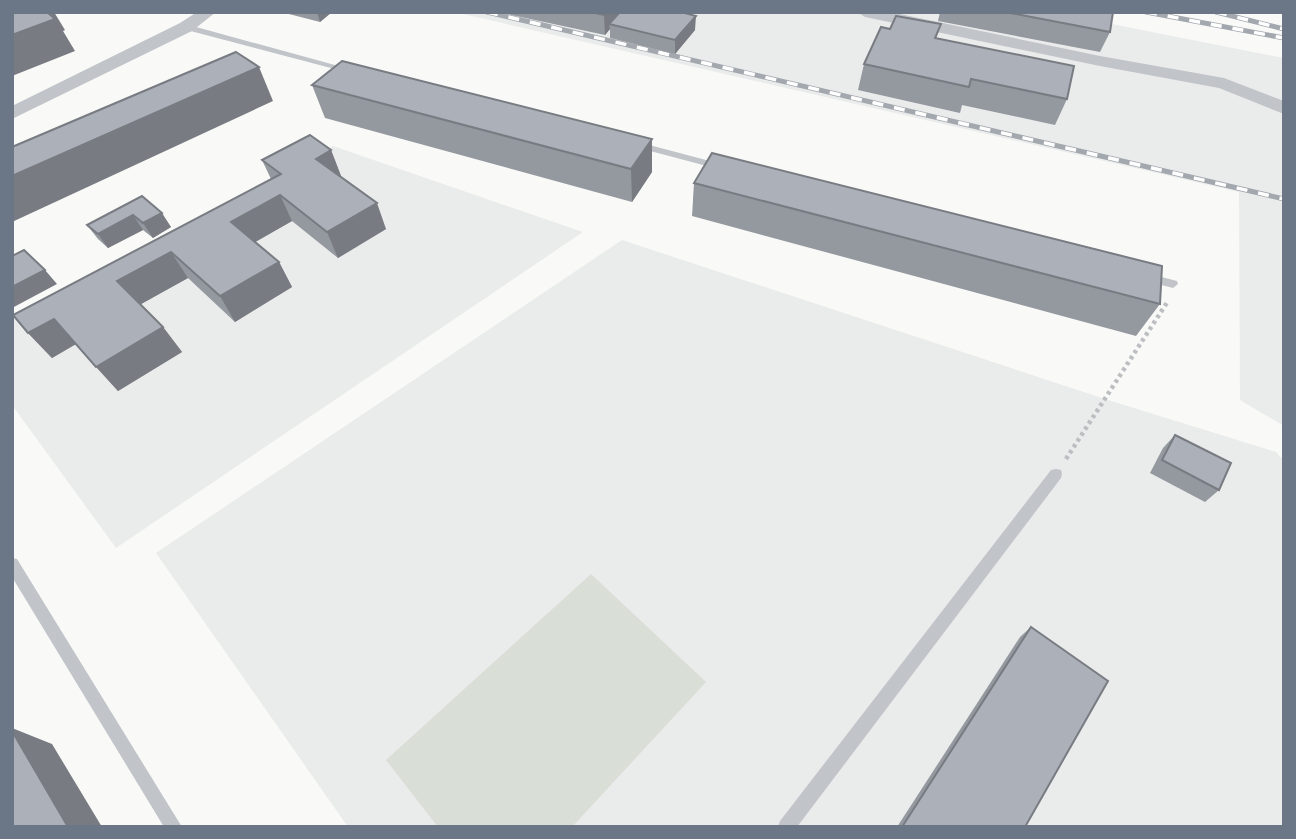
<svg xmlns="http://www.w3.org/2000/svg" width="1296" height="839" viewBox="0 0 1296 839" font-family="Rubik,sans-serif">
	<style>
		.built { fill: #eaebeb }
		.green { fill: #d9ded7 }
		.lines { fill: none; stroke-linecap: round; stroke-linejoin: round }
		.path { stroke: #bcbec1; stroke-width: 4.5; stroke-dasharray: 3.5 3.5; stroke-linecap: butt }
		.service { fill: #c1c4c9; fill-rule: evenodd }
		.minor { fill: #c1c4c9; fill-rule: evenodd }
		.rail-casing { stroke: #a3a8af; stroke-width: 5 }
		.rail { stroke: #fff; stroke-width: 3.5; stroke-dasharray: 11; stroke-linecap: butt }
		.wall { fill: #94989f }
		.shaded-wall { fill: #787c82 }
		.building { fill: #acb1b9; stroke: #787c82; stroke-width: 2 }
	</style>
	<rect width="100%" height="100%" fill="#f9faf8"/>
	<g class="built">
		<polygon points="454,12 1051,12 1284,58 1284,426 1240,400 1239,192"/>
		<polygon points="333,146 583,232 116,548 12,405 12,317"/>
		<polygon points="622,240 1105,399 1276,452 1284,461 1284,827 348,827 156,553"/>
	</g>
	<polygon class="green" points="591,574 706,682 572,827 438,827 386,760"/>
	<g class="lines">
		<polyline class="path" points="1066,459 1168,301"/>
		<g class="service">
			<polygon points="183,25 189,25 353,70 346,72 183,29"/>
			<polygon points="638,142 725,165 727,167 722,170 635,147 635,143"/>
			<polygon points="1146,273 1177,281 1178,284 1173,288 1142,280 1141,277"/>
			<polygon points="1056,469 1061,470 1062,474 1061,478 797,827 778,827 780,821 1051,470"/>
			<polygon points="12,558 17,559 182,827 164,827 12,577"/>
		</g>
		<g class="minor">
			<polygon points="197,12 216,12 192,31 12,119 12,106 180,23"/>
			<polygon points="857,12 890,12 1100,56 1224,78 1284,101 1284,114 1219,88 1100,66 865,17"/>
		</g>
		<g class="rail-casing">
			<g id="rail">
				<polyline points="487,12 1284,199"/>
				<polyline points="1146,12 1284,38"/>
				<polyline points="1216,12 1284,29"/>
			</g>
		</g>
		<use href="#rail" class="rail"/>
	</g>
	<g class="wall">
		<polygon points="281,12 332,12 320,22"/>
		<polygon points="498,12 681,12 695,30 675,54 610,38 610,29 605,35"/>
		<polygon points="940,12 1113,12 1110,32 1100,52 938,21"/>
		<polygon points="941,24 936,39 1067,99 1055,125 962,105 960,113 858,90 864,64 890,29"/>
		<polygon points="312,85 652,172 632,202 325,118"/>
		<polygon points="331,150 341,176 386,229 338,258 292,221 255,242 279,262 292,287 235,322 188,278 140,304 163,327 182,352 118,391 76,344 52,358 28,333 271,179 262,160"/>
		<polygon points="694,183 1160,304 1136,336 692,216"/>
		<polygon points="142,196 171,227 153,238 143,230 108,248 98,239 87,225"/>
		<polygon points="1175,435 1219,490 1205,502 1150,473 1163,448"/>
		<polygon points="1031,627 1025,827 897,827 1020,637"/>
	</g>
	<g class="shaded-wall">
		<polygon points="40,12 54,12 65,30 63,31 75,51 12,76 12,35"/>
		<polygon points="317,12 332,12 320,22"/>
		<polygon points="606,12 624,12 609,24 610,29 605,35 604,15"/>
		<polygon points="696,16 695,30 675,54 675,40"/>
		<polygon points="259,67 273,101 12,222 12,176"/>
		<polygon points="652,139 652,172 632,202 631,169"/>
		<polygon points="331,150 341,176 316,159"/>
		<polygon points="280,195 292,221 245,248 231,222"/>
		<polygon points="377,203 386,229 338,258 327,232"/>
		<polygon points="162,213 171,227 153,238 143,223"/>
		<polygon points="133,215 143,230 108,248 98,234"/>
		<polygon points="171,252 188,278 136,307 117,281"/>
		<polygon points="279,262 292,287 235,322 220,296"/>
		<polygon points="45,270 57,284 12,308 12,287"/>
		<polygon points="54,319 76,344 52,358 28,333"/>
		<polygon points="163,327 182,352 118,391 96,367"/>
		<polygon points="12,728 52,744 102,827 68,827 12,731"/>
	</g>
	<g class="building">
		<polygon points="12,12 47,12 55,19 12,35"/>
		<polygon points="590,12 606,12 604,15"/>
		<polygon points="620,12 681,12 696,16 675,40 609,24"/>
		<polygon points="1005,12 1113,12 1110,32"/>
		<polygon points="896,16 941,24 935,38 1074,66 1067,99 971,79 969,87 864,64 881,27 890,29"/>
		<polygon points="236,52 259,67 12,176 12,147"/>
		<polygon points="342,61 652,139 631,169 312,85"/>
		<polygon points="310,135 331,150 316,159 377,203 327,232 280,195 231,222 279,262 220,296 171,252 117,281 163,327 96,367 54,319 28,333 13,315 281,174 262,160"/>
		<polygon points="712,153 1162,266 1160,304 694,183"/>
		<polygon points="142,196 162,213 143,223 133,215 98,234 87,225"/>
		<polygon points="24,250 45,270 12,287 12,256"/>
		<polygon points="1175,435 1231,463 1219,490 1162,460"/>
		<polygon points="1031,627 1108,681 1025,827 902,827"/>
		<polygon points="12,731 68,827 12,827"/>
	</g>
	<rect width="1296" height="839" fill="none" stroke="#6b7686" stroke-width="28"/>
</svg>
